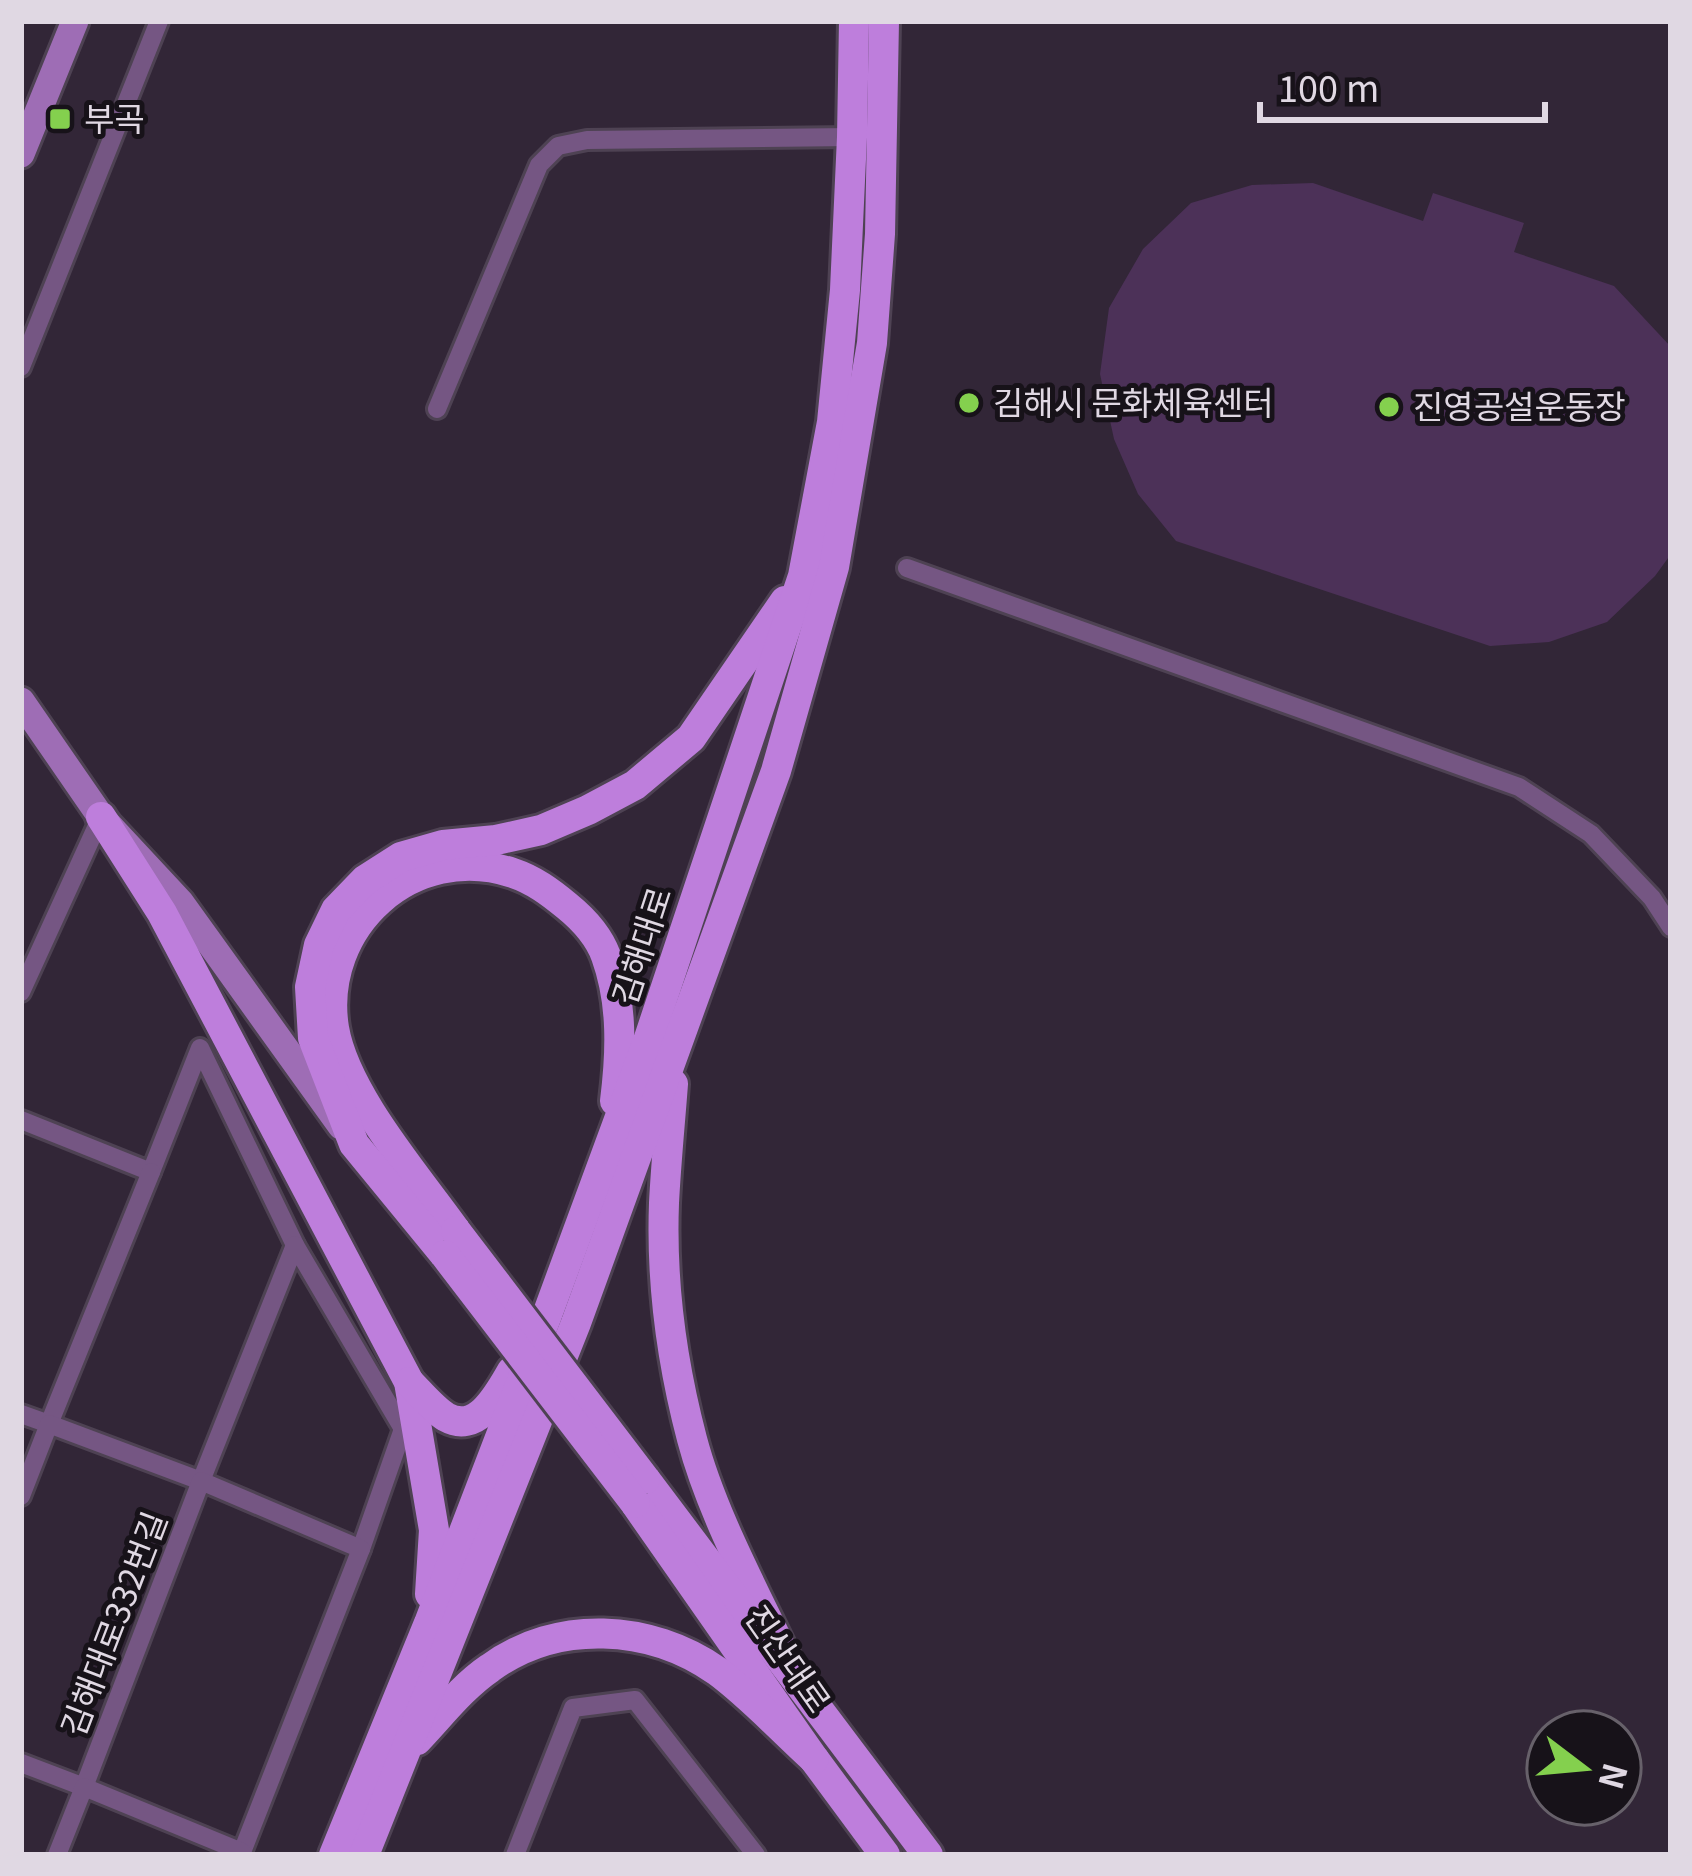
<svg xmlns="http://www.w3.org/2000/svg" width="1692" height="1876" viewBox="0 0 1692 1876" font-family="Georgia,'Noto Sans KR',serif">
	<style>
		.grass { fill: #4c3158 }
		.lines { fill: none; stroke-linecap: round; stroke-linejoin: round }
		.street-casing { stroke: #4e4253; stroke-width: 24 }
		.secondary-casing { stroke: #4e4253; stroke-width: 33 }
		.primary-casing { stroke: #4e4253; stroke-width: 36 }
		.street { stroke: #755683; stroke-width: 18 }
		.secondary { stroke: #9e6db5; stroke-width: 27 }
		.primary { stroke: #be7edc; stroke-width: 30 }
		.primary-bridge-casing { stroke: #4e4253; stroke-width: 36; stroke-linecap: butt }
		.primary-bridge { stroke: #be7edc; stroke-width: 30 }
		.poi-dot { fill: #84d04e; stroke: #171219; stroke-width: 4.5 }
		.labels { text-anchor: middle; stroke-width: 10; stroke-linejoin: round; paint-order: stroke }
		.poi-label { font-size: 33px; fill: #e0d8e3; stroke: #171219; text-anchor: start }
		.street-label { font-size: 33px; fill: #e0d8e3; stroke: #171219 }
	</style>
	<rect width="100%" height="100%" fill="#322637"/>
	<polygon class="grass" points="1313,183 1423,221 1433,193 1524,223 1514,252 1614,286 1671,347 1671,554 1655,576 1607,622 1549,642 1490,646 1176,541 1138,494 1114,439 1100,374 1109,308 1143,249 1191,203 1252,185"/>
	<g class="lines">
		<g class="street-casing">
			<g id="street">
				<polyline points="21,367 159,21"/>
				<polyline points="437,409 539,165 558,146 587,140 852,137"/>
				<polyline points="907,568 1519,787 1591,834 1652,898 1671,927"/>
				<polyline points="21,992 101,817"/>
				<polyline points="21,1120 151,1172 200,1048 295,1245"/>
				<polyline points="21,1414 49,1424 151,1172"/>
				<polyline points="21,1496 49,1424 201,1481 295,1245 403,1429 361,1549"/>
				<polyline points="21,1763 84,1787 201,1481 361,1549 242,1852"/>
				<polyline points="57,1855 84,1787 242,1852 240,1855"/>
				<polyline points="515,1855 573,1708 635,1700 756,1855"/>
			</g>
		</g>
		<g class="secondary-casing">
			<g id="secondary">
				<polyline points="21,154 75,21"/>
				<polyline points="21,701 101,817 181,903 341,1126"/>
			</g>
		</g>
		<g class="primary-casing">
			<g id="primary">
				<polyline points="101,817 162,913 409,1382 434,1530 430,1594"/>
				<path d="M673,1084C670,1124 666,1163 664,1203C661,1282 672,1363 692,1439C712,1515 757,1596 790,1667"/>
				<path d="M456,1231C417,1176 345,1094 334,1028C318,926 413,840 513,873C534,880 550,892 567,906C583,919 599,937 606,956C623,1003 621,1053 615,1101"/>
				<polyline points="445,1255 354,1144 313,1038 310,987 319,945 336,910 365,880 401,857 443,845 496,840 541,830 588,810 635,785 691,738 785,601"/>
				<path d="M409,1382C420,1393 433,1409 446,1417C478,1435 499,1393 512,1371"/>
				<polyline points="645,1479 928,1855"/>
				<polyline points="635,1503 814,1759 885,1855"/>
				<path d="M417,1740C440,1716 462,1687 490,1668C557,1619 650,1624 717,1671C751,1696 782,1730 814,1759"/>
				<polyline points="334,1855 429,1623 547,1315 648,1041 803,576 832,422 845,290 852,137 854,21"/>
				<polyline points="364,1855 576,1323 776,771 834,567 872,343 880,234 884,21"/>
			</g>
		</g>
		<use href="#street" class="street"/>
		<use href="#secondary" class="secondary"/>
		<use href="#primary" class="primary"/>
		<g class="primary-bridge-casing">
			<g id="primary-bridge">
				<polyline points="456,1231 645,1479"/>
				<polyline points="445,1255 635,1503"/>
			</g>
		</g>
		<use href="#primary-bridge" class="primary-bridge"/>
	</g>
	<g class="poi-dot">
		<rect x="48" y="107" width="24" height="24" rx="6"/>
		<circle cx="969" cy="403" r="12"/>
		<circle cx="1389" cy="407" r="12"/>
	</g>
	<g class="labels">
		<g class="poi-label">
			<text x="84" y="131">부곡</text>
			<text x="993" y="415">김해시 문화체육센터</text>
			<text x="1413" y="419">진영공설운동장</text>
		</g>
		<g class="street-label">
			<text transform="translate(642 946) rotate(-72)" y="12">김해대로</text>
			<text transform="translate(114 1624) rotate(-69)" y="12">김해대로332번길</text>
			<text transform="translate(788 1659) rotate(55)" y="12">진산대로</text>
		</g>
	</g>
	<rect width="1692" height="1876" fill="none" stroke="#e0d8e3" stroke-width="48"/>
	<g transform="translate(1584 1768) rotate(106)"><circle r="57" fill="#171219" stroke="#67616a" stroke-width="3"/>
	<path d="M0-9L21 45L0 30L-21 45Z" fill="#84d04e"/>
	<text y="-18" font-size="33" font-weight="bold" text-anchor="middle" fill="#e0d8e3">N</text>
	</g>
	<path d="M1260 102v18h285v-18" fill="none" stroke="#e0d8e3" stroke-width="6"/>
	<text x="1278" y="102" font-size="36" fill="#e0d8e3" stroke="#171219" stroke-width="9" paint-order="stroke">100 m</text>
</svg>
